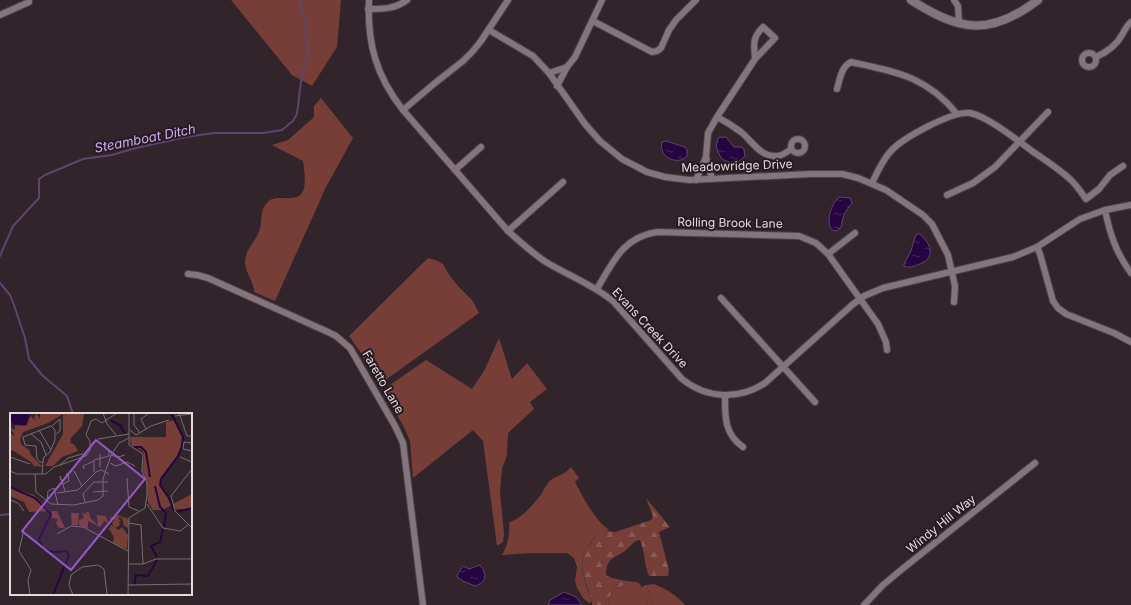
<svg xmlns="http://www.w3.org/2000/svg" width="1131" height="605" viewBox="0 0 1131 605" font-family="Inter,sans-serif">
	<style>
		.grass { fill: #763e37 }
		.forest { fill: url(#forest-firs) }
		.water { fill: url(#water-ripples); stroke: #5f446f }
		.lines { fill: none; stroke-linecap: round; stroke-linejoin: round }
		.stream { stroke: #5f446f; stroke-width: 2 }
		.street-casing { stroke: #4e4349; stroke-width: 8 }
		.secondary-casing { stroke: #4e4349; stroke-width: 10 }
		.street { stroke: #84747c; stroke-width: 6 }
		.secondary { stroke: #84747c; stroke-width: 8 }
		.labels { text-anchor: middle; stroke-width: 4; stroke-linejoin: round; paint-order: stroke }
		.street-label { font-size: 12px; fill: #e3dade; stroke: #271b22 }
		.water-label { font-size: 13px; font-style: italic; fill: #cfadf6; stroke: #271b22 }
		.inset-river { fill: none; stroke: #26043f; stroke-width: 2 }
		.inset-road { fill: none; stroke: #786d73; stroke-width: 1 }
		.view { fill: #9558c7; fill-opacity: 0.15; stroke: #9558c7; stroke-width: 2 }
		.inset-edge { fill: none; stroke: #e3dade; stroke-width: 2 }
	</style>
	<defs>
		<pattern id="forest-firs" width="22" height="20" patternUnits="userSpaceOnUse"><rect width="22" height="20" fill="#763e37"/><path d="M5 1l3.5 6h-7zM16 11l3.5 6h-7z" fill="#895954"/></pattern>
		<pattern id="water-ripples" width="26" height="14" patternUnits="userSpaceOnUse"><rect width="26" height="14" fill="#26043f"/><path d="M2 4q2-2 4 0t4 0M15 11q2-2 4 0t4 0" fill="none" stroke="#45285a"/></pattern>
	</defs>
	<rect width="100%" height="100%" fill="#31252b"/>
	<g class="grass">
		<polygon points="231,0 341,0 337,47 312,86 292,75"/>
		<path d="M321,98L353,138L326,187L275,301L254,292C254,282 246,274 245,263C245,248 256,242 260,229C262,221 260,209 267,203C271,198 275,198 281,198C286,198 294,199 299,196C308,191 304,169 303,161L272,145L288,140L314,117V106Z"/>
		<polygon points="428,258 438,261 443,264 450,276 458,286 472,300 479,313 384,381 377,381 359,350 349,336"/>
		<polygon points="499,338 512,379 527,363 547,389 530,402 534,409 508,433 507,455 502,469 500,492 504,534 503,542 497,546 483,441 473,430 413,478 410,441 404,427 384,393 387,387 426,360 472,389 484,371"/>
		<path d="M571,467L579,478L575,482C584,499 594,519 609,530C596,534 598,533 590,543C589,546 586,548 585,551C577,566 587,587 592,602L589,603L583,598L577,588L575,581L577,567L574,558L567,553H532L502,555C508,545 510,534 509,523C523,517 533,505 542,493C544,489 547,483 551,480C558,475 564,475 571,467Z"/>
		<polygon points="626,581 637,582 640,584 648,605 610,605 608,600 613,590 624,585"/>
		<path d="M654,584C667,589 676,595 685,605H652L647,585Z"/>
	</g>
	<g class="forest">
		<path d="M646,498L670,527L659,532L669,570L668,576H649C644,564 645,552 640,540C633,541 632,545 627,549C616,559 606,556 606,575L612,578L626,581L624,585L613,590L608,600L610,605H592V602C588,587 577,567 585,551C586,548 590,545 592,541C597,532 604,529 615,532L651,520L653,517Z"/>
		<polygon points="647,585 652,605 648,605 640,588"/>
	</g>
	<g class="water">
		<path d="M722,137H726L734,147H741L744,149L745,156C738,164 729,164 721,158L716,147L718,138Z"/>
		<path d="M666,141L685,147L687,150V156C679,166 658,158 662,142Z"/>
		<path d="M840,197L850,198L852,203L844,214L841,227L836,231L832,230C825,222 832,201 840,197Z"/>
		<path d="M917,234H920C932,245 936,259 917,265C913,267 908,268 904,266V264L911,251L915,237Z"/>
		<path d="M480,565C487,574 487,582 475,586L463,581L458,578L457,575L463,566L469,569Z"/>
		<polygon points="564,592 576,597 582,605 548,605 550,600"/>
	</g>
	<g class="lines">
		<g class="stream">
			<polyline points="0,256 13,226 39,198 39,179 45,175 83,159 112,155 136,148 186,137 214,133 263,133 282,130 293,121 297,114 302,74 308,54 306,26 300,0"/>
			<polyline points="0,283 10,295 14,305 25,338 29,359 42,375 67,396 73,414"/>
			<polyline points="0,515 11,514"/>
		</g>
		<g class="street-casing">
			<g id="street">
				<path d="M369,0C367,43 376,76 403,110L508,231C520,242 532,253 546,262C569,276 594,285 614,302L682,379C707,399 739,400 765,383L852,305L864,296L883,288L1013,257L1037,247L1080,219L1105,210L1131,205"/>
				<polyline points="954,0 958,6 959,23"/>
				<path d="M368,9C383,9 395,9 407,0"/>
				<polyline points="0,15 29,2"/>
				<polyline points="593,21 652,52 657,51 661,48 669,30 676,20 696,0"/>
				<polyline points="489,30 533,56 549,73 585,124 600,141 622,159 647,172 665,177 689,180 810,174 842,174 858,178 886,190 923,215 932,224 948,255 955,286 954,302"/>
				<circle cx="1089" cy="60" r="7"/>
				<path d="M1096,57C1107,52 1116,46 1122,35C1125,30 1126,26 1131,22"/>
				<polyline points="549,73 567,67"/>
				<polyline points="557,86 567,67 575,57 602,0"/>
				<path d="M837,89C840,79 841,67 851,62C896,72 926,76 957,114"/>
				<polyline points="403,110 435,83 463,61 473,51 481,41 508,0"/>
				<path d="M717,117C725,121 733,126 741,132C751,140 760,156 774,156C780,157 786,153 791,149"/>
				<circle cx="798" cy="146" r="7"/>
				<polyline points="455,170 481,147"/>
				<path d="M712,179L706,157L708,133L717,117L755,59L775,38L763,27C752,38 754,44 755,59"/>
				<polyline points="696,180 706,157"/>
				<path d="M872,183C877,173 882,161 890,152C902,138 952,111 970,113C987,116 1017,140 1032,151C1045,160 1059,169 1071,180C1077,186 1081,192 1086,199L1099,189L1110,175L1123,166"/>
				<polyline points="947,195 973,183 995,167 1048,112"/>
				<path d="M1105,210C1110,234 1116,253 1131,273"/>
				<polyline points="508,231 563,182"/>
				<polyline points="1037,247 1040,254 1053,301 1058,308 1066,314 1114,333 1131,342"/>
				<polyline points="828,254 855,233"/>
				<polyline points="188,274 197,275 208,278 328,332 336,336 350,348 395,426 403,443 423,605"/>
				<path d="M597,289C613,262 623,237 657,232L799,236L816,243L828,254L878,324L886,342L887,350"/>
				<polyline points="721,298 815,402"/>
				<path d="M725,395C725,416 724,434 743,447"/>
				<polyline points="864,605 883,585 901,570 1035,463"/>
			</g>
		</g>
		<g class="secondary-casing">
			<path id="secondary" d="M911,0C960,31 989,37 1038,0"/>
		</g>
		<use href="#street" class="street"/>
		<use href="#secondary" class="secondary"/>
	</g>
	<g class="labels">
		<g class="street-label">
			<text transform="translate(737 166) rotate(-2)" y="4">Meadowridge Drive</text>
			<text transform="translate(730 223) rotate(1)" y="4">Rolling Brook Lane</text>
			<text transform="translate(650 328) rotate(47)" y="4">Evans Creek Drive</text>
			<text transform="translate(383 382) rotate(60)" y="4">Faretto Lane</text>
			<text transform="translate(941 524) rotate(-39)" y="4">Windy Hill Way</text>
		</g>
		<g class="water-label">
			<text transform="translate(145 138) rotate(-11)" y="5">Steamboat Ditch</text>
		</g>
	</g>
	<g transform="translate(10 413)">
		<rect width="182" height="182" fill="#31252b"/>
		<path d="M26,0L30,6V1L74,0L72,13L61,25L60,30L64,31L68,38L52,44L43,53H35L53,21V1L38,10L13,19L10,26L11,31L19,37L21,42L33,54L24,53L21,49L2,37L0,39V20L5,23L0,15L5,17V12L15,13L21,3L24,7ZM0,74L24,82L40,98L19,99L14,89L0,83ZM41,98H47L55,115H49L46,110L48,106L42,105ZM76,99H79L80,105L88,112L87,102L95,103L99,110L94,108L90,114L78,108V116L69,112V107L74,105L72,100L76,101ZM61,100H69L68,112H62ZM107,102L119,106L118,115L114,113L112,105L108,104L111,109L109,108L110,112L105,115L109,117L112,114L118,122L117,136L103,130L104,124L99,116L101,112L104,113L102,110L105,106L101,108L100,105Z" fill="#763e37"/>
		<path d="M164,7L173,24L172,33L168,43L151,66L150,72L162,92L152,97H143L138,89L137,69L133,57L134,41L132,37L121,32L120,24H156V9ZM182,81V96H165L163,91Z" fill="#763e37"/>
		<path d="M1,0H19L17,12H4L0,8Z" fill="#26043f"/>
		<path class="inset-river" d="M161,0L173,24L172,33L168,43L151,66L150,72L159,85L164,98M100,7L110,12L115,21M124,34H131L136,39L140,64M145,73L150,94L156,100L154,114M0,74L25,85L41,101L29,126L33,136L44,139L56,138L59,142L43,182M167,99L182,95M147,144L141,133L150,129L153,116M124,172L126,162L138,163L147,147"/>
		<path class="inset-road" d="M93,0L97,11L106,22M124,0V12L130,20M169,0L177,23H182M165,3L182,1M41,13L45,17V27L40,39L34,44L33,49H30L27,46L26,33L15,32L13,24ZM42,13L50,6V18L46,21M136,16L131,6L139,0M29,17L41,37M120,17L126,22L141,13L159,7M21,21L31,29L36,42M88,26L119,21M182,30L174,29L173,36L182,38M90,41V54M101,42L108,44L115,42M0,44L20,51M170,44L182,49M100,50L106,53L117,49L125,53M50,52L58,45L72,41L77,42M74,56L73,53L84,48M182,56L161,83L165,98L182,115M0,58L7,61H36L44,54L76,43L80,37V28L76,22L81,8L86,6L92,10L107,0M84,59V47L99,43V38M25,61L26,79L41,91L64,92L88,87L93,83V66L101,42L109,30L119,25M32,61L33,49M66,61L64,58L72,73M117,65L119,94L129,98M51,67L50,63L55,78M53,71L59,68L58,61H56L58,62M83,79L98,78M47,80L68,77L86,59L91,57L99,61M0,87L8,90L14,98M37,89L38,78L44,75L48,92M75,89L73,81L84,69H98M137,91L153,115L170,118L178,112M119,110L131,112L133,151M14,116L9,138L21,157L18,167L20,182M47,121L61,113L73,114L118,138M118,151H133L146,146H182M118,172L182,171M63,182L59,172L61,162L72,154L88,152L94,156L97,182M118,182L119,105L135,95L137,83V70L132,58L133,41L119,32V0"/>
		<path class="view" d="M86,27L135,66L61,157L12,118Z"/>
		<rect width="182" height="182" class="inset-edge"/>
	</g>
</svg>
